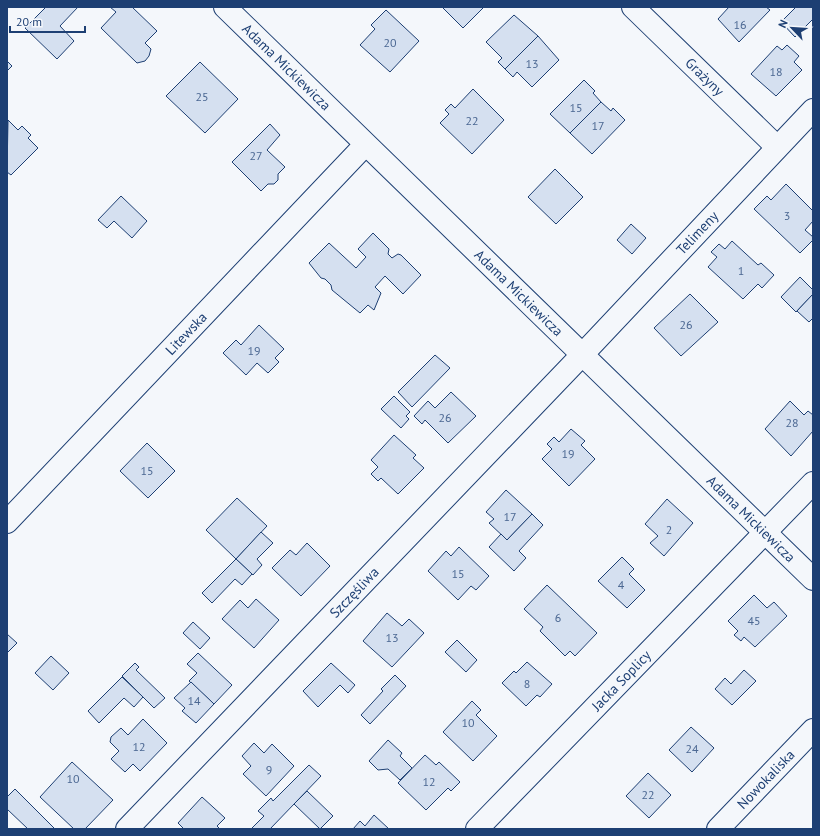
<svg xmlns="http://www.w3.org/2000/svg" width="820" height="836" viewBox="0 0 820 836" font-family="'PT Sans',sans-serif">
	<style>
		.building { fill: #d5e0f0; stroke: #1d3f73 }
		.lines { fill: none; stroke-linecap: round; stroke-linejoin: round }
		.minor-casing { stroke: #1d3f73; stroke-width: 24 }
		.minor { stroke: #f4f7fb; stroke-width: 22 }
		.labels { text-anchor: middle; stroke-width: 3; stroke-linejoin: round; paint-order: stroke }
		.number-label { font-size: 12px; fill: #4b6792 }
		.street-label { font-size: 14px; fill: #1d3f73; stroke: #f4f7fb }
	</style>
	<rect width="100%" height="100%" fill="#f4f7fb"/>
	<g class="building">
		<polygon points="46,7 78,7 60,26 74,41 57,59 25,28"/>
		<polygon points="110,7 132,7 157,31 145,43 151,49 149,56 145,61 137,63 101,28 116,12"/>
		<polygon points="442,7 484,7 463,28"/>
		<polygon points="729,7 766,7 770,10 739,42 718,19"/>
		<polygon points="796,7 813,7 813,19 795,37 781,22"/>
		<polygon points="386,10 419,41 390,72 360,45 375,29 371,25"/>
		<polygon points="514,15 538,36 505,69 498,62 502,58 486,42"/>
		<polygon points="538,36 559,60 532,87 517,72 513,77 505,69"/>
		<polygon points="787,45 799,56 794,62 802,70 776,96 751,74 777,46 782,50"/>
		<polygon points="7,61 12,66 7,71"/>
		<polygon points="200,62 238,99 205,133 166,96"/>
		<polygon points="584,80 595,91 593,93 601,102 570,133 550,114"/>
		<polygon points="473,89 504,120 472,154 440,123 449,114 445,110 451,104 455,108"/>
		<polygon points="601,102 611,111 613,108 625,120 592,154 570,133"/>
		<polygon points="8,120 18,130 22,126 31,135 28,138 38,148 11,175 7,172"/>
		<polygon points="270,124 280,135 267,150 285,167 278,174 278,180 274,184 268,184 261,191 232,162"/>
		<polygon points="555,169 583,197 556,224 528,197"/>
		<polygon points="786,184 813,211 813,221 805,230 813,237 813,240 800,253 754,209 767,196 771,200"/>
		<polygon points="121,196 147,221 132,238 114,221 107,228 98,220"/>
		<polygon points="631,224 646,238 632,254 617,240"/>
		<polygon points="373,233 389,249 388,254 392,258 398,254 401,255 421,275 403,294 385,276 375,287 381,293 374,310 368,305 360,313 332,290 331,285 325,279 321,278 309,263 329,243 356,268 366,257 358,249"/>
		<polygon points="732,241 758,265 761,263 774,275 762,288 758,284 743,299 708,267 717,257 711,252 719,244 725,249"/>
		<polygon points="800,277 813,290 813,294 796,312 781,297"/>
		<polygon points="690,294 718,322 681,356 654,328"/>
		<polygon points="813,294 813,318 809,322 797,311"/>
		<polygon points="259,325 284,349 275,358 279,362 268,373 257,363 246,375 223,353 236,340 241,345"/>
		<polygon points="435,355 450,368 412,407 398,392"/>
		<polygon points="451,392 476,416 448,443 425,420 422,424 414,416 428,401 435,408"/>
		<polygon points="394,396 410,412 406,416 409,419 401,428 381,409"/>
		<polygon points="790,401 804,415 808,411 813,415 813,431 791,456 765,429"/>
		<polygon points="571,429 585,441 581,445 595,459 569,486 542,459 552,449 547,444 554,437 559,442"/>
		<polygon points="394,435 416,455 413,458 424,468 398,494 381,478 378,481 371,474 378,467 371,460"/>
		<polygon points="147,443 175,471 148,498 120,471"/>
		<polygon points="506,490 532,514 507,540 489,523 494,519 486,512"/>
		<polygon points="237,498 267,526 236,559 206,530"/>
		<polygon points="667,499 693,523 664,556 650,543 658,536 645,524"/>
		<polygon points="532,514 543,525 519,551 526,558 514,571 489,547 501,534 507,540"/>
		<polygon points="261,532 273,543 257,559 262,565 253,575 236,559"/>
		<polygon points="307,543 330,566 301,596 272,568 290,550 296,555"/>
		<polygon points="459,547 489,576 476,590 471,586 458,600 428,571 446,551 451,556"/>
		<polygon points="622,557 634,569 629,574 645,590 627,608 598,581"/>
		<polygon points="236,559 252,574 242,585 235,579 212,603 202,593"/>
		<polygon points="547,585 597,633 575,656 570,651 565,656 540,631 543,627 524,609"/>
		<polygon points="754,595 767,608 774,602 787,616 755,647 744,637 741,641 734,635 738,631 728,621"/>
		<polygon points="256,599 279,620 254,648 222,619 240,600 248,608"/>
		<polygon points="387,613 402,626 409,619 424,633 392,667 363,641"/>
		<polygon points="193,622 210,638 200,649 183,633"/>
		<polygon points="7,634 17,643 7,653"/>
		<polygon points="457,640 477,660 466,672 445,652"/>
		<polygon points="198,653 232,685 214,704 189,681 197,673 187,664"/>
		<polygon points="51,656 69,673 53,690 35,673"/>
		<polygon points="527,662 552,684 540,697 537,695 526,706 502,683 514,671 516,673"/>
		<polygon points="135,663 139,667 136,670 165,698 154,708 122,676"/>
		<polygon points="331,663 355,685 348,693 340,685 318,707 303,691"/>
		<polygon points="744,670 756,681 732,705 715,689 725,678 731,684"/>
		<polygon points="395,675 406,686 370,724 361,715 383,691 381,689"/>
		<polygon points="122,677 143,697 134,707 124,698 99,723 88,711"/>
		<polygon points="191,682 214,704 196,723 182,711 185,708 174,698"/>
		<polygon points="472,701 481,710 476,715 497,736 473,761 443,732"/>
		<polygon points="143,719 167,743 140,771 133,764 125,772 111,759 119,751 110,742 111,737 121,728 128,735"/>
		<polygon points="691,727 714,748 692,772 669,750"/>
		<polygon points="388,740 402,753 400,756 412,768 400,780 388,769 378,770 369,761"/>
		<polygon points="254,743 264,753 272,744 294,766 266,796 243,774 251,766 242,756"/>
		<polygon points="425,755 436,765 439,762 460,782 451,791 448,788 426,810 398,783"/>
		<polygon points="72,762 113,800 85,829 74,829 40,797"/>
		<polygon points="309,765 321,776 270,829 251,829 264,816 258,811 271,798 273,801"/>
		<polygon points="648,773 671,795 649,818 626,796"/>
		<polygon points="15,789 55,829 28,829 7,809 7,797"/>
		<polygon points="307,791 333,816 320,829 294,804"/>
		<polygon points="202,797 225,818 217,826 220,829 184,829 178,823"/>
		<polygon points="374,815 389,829 353,829 360,821 365,826"/>
	</g>
	<g class="lines">
		<g class="minor-casing">
			<g id="minor">
				<path id="s1" d="M225,7L813,579"/>
				<path id="s2" d="M633,7L777,147"/>
				<path id="s3" d="M7,522L365,145"/>
				<path id="s4" d="M127,829L581,356L813,110"/>
				<path id="s5" d="M477,829L813,483"/>
				<path id="s6" d="M718,829L813,730"/>
			</g>
		</g>
		<use href="#minor" class="minor"/>
	</g>
	<g class="labels">
		<g class="number-label">
			<text x="740" y="29">16</text>
			<text x="390" y="47">20</text>
			<text x="532" y="68">13</text>
			<text x="776" y="76">18</text>
			<text x="202" y="101">25</text>
			<text x="576" y="112">15</text>
			<text x="472" y="125">22</text>
			<text x="598" y="130">17</text>
			<text x="256" y="160">27</text>
			<text x="787" y="220">3</text>
			<text x="741" y="275">1</text>
			<text x="686" y="329">26</text>
			<text x="254" y="355">19</text>
			<text x="445" y="422">26</text>
			<text x="792" y="427">28</text>
			<text x="568" y="458">19</text>
			<text x="147" y="475">15</text>
			<text x="510" y="521">17</text>
			<text x="669" y="534">2</text>
			<text x="458" y="578">15</text>
			<text x="621" y="589">4</text>
			<text x="558" y="622">6</text>
			<text x="754" y="625">45</text>
			<text x="392" y="642">13</text>
			<text x="527" y="688">8</text>
			<text x="194" y="705">14</text>
			<text x="468" y="727">10</text>
			<text x="139" y="751">12</text>
			<text x="692" y="753">24</text>
			<text x="269" y="774">9</text>
			<text x="73" y="783">10</text>
			<text x="429" y="786">12</text>
			<text x="648" y="799">22</text>
		</g>
		<g class="street-label">
			<text dy="5" stroke="none"><textPath href="#s1" startOffset="86">Adama Mickiewicza</textPath></text>
			<text dy="5" stroke="none"><textPath href="#s2" startOffset="100">Grażyny</textPath></text>
			<text dy="5" stroke="none"><textPath href="#s4" startOffset="825">Telimeny</textPath></text>
			<text dy="5" stroke="none"><textPath href="#s1" startOffset="410">Adama Mickiewicza</textPath></text>
			<text dy="5" stroke="none"><textPath href="#s3" startOffset="260">Litewska</textPath></text>
			<text dy="5" stroke="none"><textPath href="#s1" startOffset="734">Adama Mickiewicza</textPath></text>
			<text dy="5" stroke="none"><textPath href="#s4" startOffset="328">Szczęśliwa</textPath></text>
			<text dy="5" stroke="none"><textPath href="#s5" startOffset="207">Jacka Soplicy</textPath></text>
			<text dy="5" stroke="none"><textPath href="#s6" startOffset="69">Nowokaliska</textPath></text>
		</g>
	</g>
	<rect width="820" height="836" fill="none" stroke="#1d3f73" stroke-width="16"/>
	<g transform="translate(792 28) rotate(295)" stroke="#f4f7fb" stroke-width="3" paint-order="stroke">
	<path d="M0-3L7 15L0 10L-7 15Z" fill="#1d3f73"/>
	<text y="-6" font-size="11" font-weight="bold" text-anchor="middle" fill="#1d3f73">N</text>
	</g>
	<path d="M10 26v6h75v-6" fill="none" stroke="#1d3f73" stroke-width="2"/>
	<text x="16" y="26" font-size="12" fill="#1d3f73" stroke="#f4f7fb" stroke-width="3" paint-order="stroke">20 m</text>
</svg>
